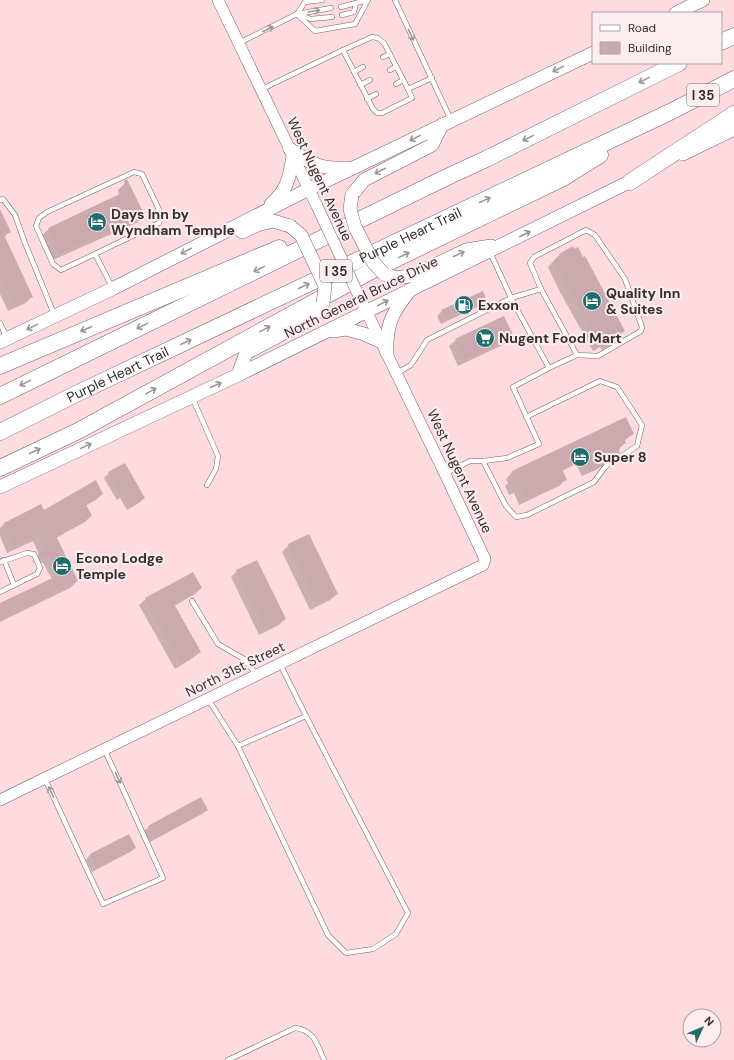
<svg xmlns="http://www.w3.org/2000/svg" width="734" height="1060" viewBox="0 0 734 1060" font-family="'DM Sans',sans-serif">
	<style>
		.shadow { fill: #0003 }
		.building { fill: #caaaae }
		.lines { fill: none; stroke-linecap: round; stroke-linejoin: round }
		.service-casing { stroke: #7c6063; stroke-width: 5.5 }
		.tertiary-casing { stroke: #7c6063; stroke-width: 12 }
		.secondary-casing { stroke: #7c6063; stroke-width: 14 }
		.motorway-casing { stroke: #7c6063; stroke-width: 17 }
		.service { stroke: #fff; stroke-width: 4.5 }
		.tertiary { stroke: #fff; stroke-width: 11 }
		.secondary { stroke: #fff; stroke-width: 13 }
		.motorway { stroke: #fff; stroke-width: 16 }
		.tertiary-bridge-casing { stroke: #7c6063; stroke-width: 12; stroke-linecap: butt }
		.secondary-bridge-casing { stroke: #7c6063; stroke-width: 14; stroke-linecap: butt }
		.tertiary-bridge { stroke: #fff; stroke-width: 11 }
		.secondary-bridge { stroke: #fff; stroke-width: 13 }
		.oneway { stroke: #9c9696 }
		.labels { text-anchor: middle; stroke-width: 4; stroke-linejoin: round; paint-order: stroke }
		.shield { fill: #fceef0; stroke: #746668; stroke-width: 1 }
		.shield-label { font-size: 13px; font-weight: bold; fill: #392c2d }
		.street-label { font-size: 14px; fill: #392c2d; stroke: #fceef0 }
		.poi-label { font-size: 14px; font-weight: bold; fill: #392c2d; stroke: #fceef0; text-anchor: start }
	</style>
	<rect width="100%" height="100%" fill="#fddbdf"/>
	<g class="shadow">
		<polygon points="124,184 128,184 144,215 138,222 53,260 42,235 49,229 119,195 118,190"/>
		<polygon points="0,216 10,231 4,237 32,296 26,303 8,311 0,294"/>
		<polygon points="559,255 624,331 614,343 602,350 600,347 593,351 560,292 548,267"/>
		<polygon points="486,300 481,305 441,324 437,316 442,311"/>
		<polygon points="513,337 507,343 458,366 449,346 456,340"/>
		<polygon points="625,418 633,434 624,441 625,443 618,450 619,452 613,459 596,470 582,476 576,464 562,471 566,479 559,486 519,505 514,493 509,495 505,486 508,483 506,479 512,472"/>
		<polygon points="109,473 144,498 139,503 127,510 120,498 117,500 104,478"/>
		<polygon points="102,494 96,500 85,506 91,516 85,522 56,538 77,581 70,588 0,622 0,605 52,579 43,563 33,562 32,561 39,554 33,541 7,553 0,536 0,528 4,524 40,506 43,511"/>
		<polygon points="289,545 337,594 330,600 310,610 282,552"/>
		<polygon points="237,571 285,619 279,625 259,635 231,577"/>
		<polygon points="192,573 201,588 195,594 174,606 200,652 193,658 175,669 139,605 146,599"/>
		<polygon points="206,810 202,814 150,842 144,831 149,827"/>
		<polygon points="129,836 135,848 130,852 92,872 86,860 90,855"/>
	</g>
	<g class="building">
		<polygon points="127,179 145,216 59,254 48,228 126,191 124,181"/>
		<polygon points="0,209 11,232 4,235 33,297 15,305 0,275"/>
		<polygon points="573,246 574,249 578,247 583,257 585,256 625,331 620,334 621,337 608,345 606,342 600,345 558,270 559,270 554,260 560,257 559,254"/>
		<polygon points="483,291 487,301 446,320 441,310"/>
		<polygon points="504,316 514,337 465,360 455,339"/>
		<polygon points="626,417 634,434 624,438 626,443 618,447 620,453 603,464 589,471 583,458 562,469 567,480 526,499 520,487 516,490 510,479 514,477 512,471"/>
		<polygon points="125,463 145,498 132,506 125,494 121,496 108,472"/>
		<polygon points="96,480 103,494 86,504 92,516 56,536 78,581 0,619 0,603 59,575 50,557 39,556 38,553 46,550 39,535 13,547 4,523 41,504 44,510"/>
		<polygon points="309,534 338,594 317,604 288,544"/>
		<polygon points="257,560 286,619 266,629 236,570"/>
		<polygon points="193,572 202,588 174,604 201,652 181,663 145,598"/>
		<polygon points="201,797 208,810 155,838 148,826"/>
		<polygon points="129,834 136,848 97,868 90,854"/>
	</g>
	<g class="lines">
		<g class="service-casing">
			<g id="service">
				<polyline points="395,0 451,120"/>
				<polyline points="341,7 367,0"/>
				<polyline points="297,14 315,31 355,24 368,0"/>
				<polyline points="297,14 305,2 322,0"/>
				<polyline points="300,15 311,19 332,17"/>
				<polyline points="342,15 354,12 356,3"/>
				<polyline points="239,43 297,14 331,8"/>
				<polyline points="343,50 372,37 378,38 384,43 408,89"/>
				<polyline points="383,57 390,54"/>
				<polyline points="390,70 396,67"/>
				<polyline points="354,72 363,67"/>
				<polyline points="396,84 403,80"/>
				<polyline points="360,85 370,80"/>
				<polyline points="262,89 343,50 373,109 377,113 382,113 412,98 408,89 432,78"/>
				<polyline points="367,99 376,94"/>
				<polyline points="0,200 3,199 15,215 25,243 54,314"/>
				<polyline points="95,254 159,223 162,216 142,174 134,172 47,212 39,218 36,226 53,264 61,270 95,254 112,287"/>
				<polyline points="541,289 577,355"/>
				<polyline points="0,323 7,338"/>
				<polyline points="397,373 411,365 427,340 511,298 541,289 530,263 534,257 586,230 595,235 625,279 642,327 641,331 598,356 577,355 549,368"/>
				<polyline points="192,397 218,456 216,469 207,485"/>
				<polyline points="483,461 507,458 539,444 513,387 549,368 511,298 490,252"/>
				<polyline points="446,473 470,461 483,461 506,506 516,517 527,515 594,482 605,467 637,446 642,425 617,387 600,381 526,417"/>
				<polyline points="4,560 14,585"/>
				<polyline points="0,562 27,553 34,554 40,568 37,574 0,592"/>
				<polyline points="192,601 218,644 244,659 257,675"/>
				<polyline points="208,699 238,746 306,716 280,664"/>
				<polyline points="238,746 328,935 346,953 373,949 396,934 408,913 306,716"/>
				<polyline points="45,779 103,904 163,878 121,785 104,749"/>
				<path d="M228,1060L295,1028C314,1030 317,1044 324,1060"/>
			</g>
		</g>
		<g class="tertiary-casing">
			<g id="tertiary">
				<polyline points="218,0 317,206"/>
				<polyline points="0,800 483,565 485,559 445,474 358,294"/>
			</g>
		</g>
		<g class="secondary-casing">
			<g id="secondary">
				<polyline points="676,13 703,0"/>
				<path d="M290,149C311,164 320,169 347,168"/>
				<polyline points="683,154 734,129"/>
				<polyline points="352,195 364,180 432,145 442,125"/>
				<path d="M271,204C287,191 290,176 293,156"/>
				<polyline points="242,232 257,225 273,221 290,226"/>
				<polyline points="384,274 397,278 414,275 466,250 491,246"/>
				<polyline points="333,331 346,329 364,334 382,342"/>
				<polyline points="0,342 112,289 309,189 593,53"/>
				<path d="M387,353C386,326 391,314 408,293"/>
				<polyline points="238,375 246,353 307,321 315,314 323,303"/>
				<polyline points="0,487 238,375 639,177"/>
			</g>
		</g>
		<g class="motorway-casing">
			<g id="motorway">
				<polyline points="721,42 734,36"/>
				<polyline points="630,182 734,114"/>
				<polyline points="0,366 279,248"/>
				<polyline points="0,396 445,178 486,159 679,63"/>
				<path id="s1" d="M0,432L78,393L672,111L734,79"/>
				<polyline points="0,468 78,431 373,270 563,178 600,155"/>
			</g>
		</g>
		<use href="#service" class="service"/>
		<use href="#tertiary" class="tertiary"/>
		<use href="#secondary" class="secondary"/>
		<use href="#motorway" class="motorway"/>
		<g class="tertiary-bridge-casing">
			<polyline id="tertiary-bridge" points="317,206 358,294"/>
		</g>
		<g class="secondary-bridge-casing">
			<g id="secondary-bridge">
				<polyline points="352,195 350,209 355,227 373,262 384,274"/>
				<polyline points="290,226 301,235 325,286 323,303"/>
			</g>
		</g>
		<use href="#tertiary-bridge" class="tertiary-bridge"/>
		<use href="#secondary-bridge" class="secondary-bridge"/>
	</g>
	<defs><path id="oneway-shaft" d="M-6 0H5M1.5-3L5.5 0L1.5 3" fill="none" stroke-width="1.6" stroke-linecap="round" stroke-linejoin="round"/></defs>
	<g class="oneway">
		<use href="#oneway-shaft" transform="translate(314 11) rotate(-9)"/>
		<use href="#oneway-shaft" transform="translate(268 29) rotate(-27)"/>
		<use href="#oneway-shaft" transform="translate(411 35) rotate(65)"/>
		<use href="#oneway-shaft" transform="translate(558 69) rotate(154)"/>
		<use href="#oneway-shaft" transform="translate(644 80) rotate(154)"/>
		<use href="#oneway-shaft" transform="translate(415 138) rotate(154)"/>
		<use href="#oneway-shaft" transform="translate(528 138) rotate(154)"/>
		<use href="#oneway-shaft" transform="translate(380 171) rotate(153)"/>
		<use href="#oneway-shaft" transform="translate(485 200) rotate(-25)"/>
		<use href="#oneway-shaft" transform="translate(525 234) rotate(-27)"/>
		<use href="#oneway-shaft" transform="translate(186 251) rotate(153)"/>
		<use href="#oneway-shaft" transform="translate(459 254) rotate(-25)"/>
		<use href="#oneway-shaft" transform="translate(404 255) rotate(-26)"/>
		<use href="#oneway-shaft" transform="translate(259 269) rotate(154)"/>
		<use href="#oneway-shaft" transform="translate(304 286) rotate(-25)"/>
		<use href="#oneway-shaft" transform="translate(383 303) rotate(-26)"/>
		<use href="#oneway-shaft" transform="translate(142 326) rotate(154)"/>
		<use href="#oneway-shaft" transform="translate(32 327) rotate(154)"/>
		<use href="#oneway-shaft" transform="translate(86 329) rotate(157)"/>
		<use href="#oneway-shaft" transform="translate(265 329) rotate(-29)"/>
		<use href="#oneway-shaft" transform="translate(186 342) rotate(-25)"/>
		<use href="#oneway-shaft" transform="translate(25 383) rotate(154)"/>
		<use href="#oneway-shaft" transform="translate(216 385) rotate(-25)"/>
		<use href="#oneway-shaft" transform="translate(151 391) rotate(-29)"/>
		<use href="#oneway-shaft" transform="translate(86 446) rotate(-25)"/>
		<use href="#oneway-shaft" transform="translate(35 451) rotate(-25)"/>
		<use href="#oneway-shaft" transform="translate(118 778) rotate(64)"/>
		<use href="#oneway-shaft" transform="translate(51 792) rotate(-115)"/>
	</g>
	<defs>
		<g id="hotel-disc" transform="scale(1)"><circle r="9.5" fill="#216d6e" stroke="#fceef0"/><path d="M-6-4.5h1.5V1H6V5H4.5V3h-9V5H-6ZM-4 0a1.8 1.8 0 1 1 3.6 0ZM.5 0V-2.5h3Q6-2.5 6 0Z" fill="#fff"/></g>
		<g id="fuel-disc" transform="scale(1)"><circle r="9.5" fill="#216d6e" stroke="#fceef0"/><path d="M-5.5-6h7V0h2V4h1.3V-2.5L3-4.5l.8-.8L6-3V5H2.5V1h-1V6h-7ZM-4.2-4.7v3.2H.2V-4.7Z" fill="#fff"/></g>
		<g id="supermarket-disc" transform="scale(1)"><circle r="9.5" fill="#216d6e" stroke="#fceef0"/><path d="M-6-5.5h2.5l.6 2H6L4.5 2H-2.5L-4.4-4H-6ZM-1.5 3.2a1.3 1.3 0 1 0 .1 0ZM3 3.2a1.3 1.3 0 1 0 .1 0Z" fill="#fff"/></g>
	</defs>
	<g fill-rule="evenodd">
		<use href="#hotel-disc" x="97" y="222"/>
		<use href="#hotel-disc" x="592" y="301"/>
		<use href="#fuel-disc" x="464" y="305"/>
		<use href="#supermarket-disc" x="485" y="338"/>
		<use href="#hotel-disc" x="580" y="457"/>
		<use href="#hotel-disc" x="62" y="566"/>
	</g>
	<g class="labels">
		<g class="shield">
			<rect x="687" y="84" width="32" height="22" rx="3"/>
			<rect x="320" y="260" width="32" height="22" rx="3"/>
		</g>
		<g class="shield-label">
			<text x="703" y="100">I 35</text>
			<text x="336" y="276">I 35</text>
		</g>
		<g class="street-label">
			<text transform="translate(320 179) rotate(65)" y="5">West Nugent Avenue</text>
			<text dy="5" stroke="none"><textPath href="#s1" startOffset="455">Purple Heart Trail</textPath></text>
			<text transform="translate(361 297) rotate(-26)" y="5">North General Bruce Drive</text>
			<text dy="5" stroke="none"><textPath href="#s1" startOffset="131">Purple Heart Trail</textPath></text>
			<text transform="translate(460 471) rotate(65)" y="5">West Nugent Avenue</text>
			<text transform="translate(235 669) rotate(-26)" y="5">North 31st Street</text>
		</g>
		<g class="poi-label">
			<text x="111" y="219">Days Inn by<tspan x="111" dy="16">Wyndham Temple</tspan></text>
			<text x="606" y="298">Quality Inn<tspan x="606" dy="16">&amp; Suites</tspan></text>
			<text x="478" y="310">Exxon</text>
			<text x="499" y="343">Nugent Food Mart</text>
			<text x="594" y="462">Super 8</text>
			<text x="76" y="563">Econo Lodge<tspan x="76" dy="16">Temple</tspan></text>
		</g>
	</g>
	<rect x="592" y="12" width="130" height="52" fill="#fceef0" stroke="#aea0a2"/>
	<rect x="600" y="25" width="20" height="6" fill="#ffffff" stroke="#aea0a2"/>
	<text x="628" y="32" font-size="12" fill="#392c2d">Road</text>
	<rect x="600" y="42" width="20" height="12" fill="#caaaae" stroke="#aea0a2"/>
	<text x="628" y="52" font-size="12" fill="#392c2d">Building</text>
	<g transform="translate(702 1028) rotate(46)"><circle r="19" fill="#fceef0" stroke="#aea0a2"/>
	<path d="M0-3L7 15L0 10L-7 15Z" fill="#216d6e"/>
	<text y="-6" font-size="11" font-weight="bold" text-anchor="middle" fill="#392c2d">N</text>
	</g>
</svg>
